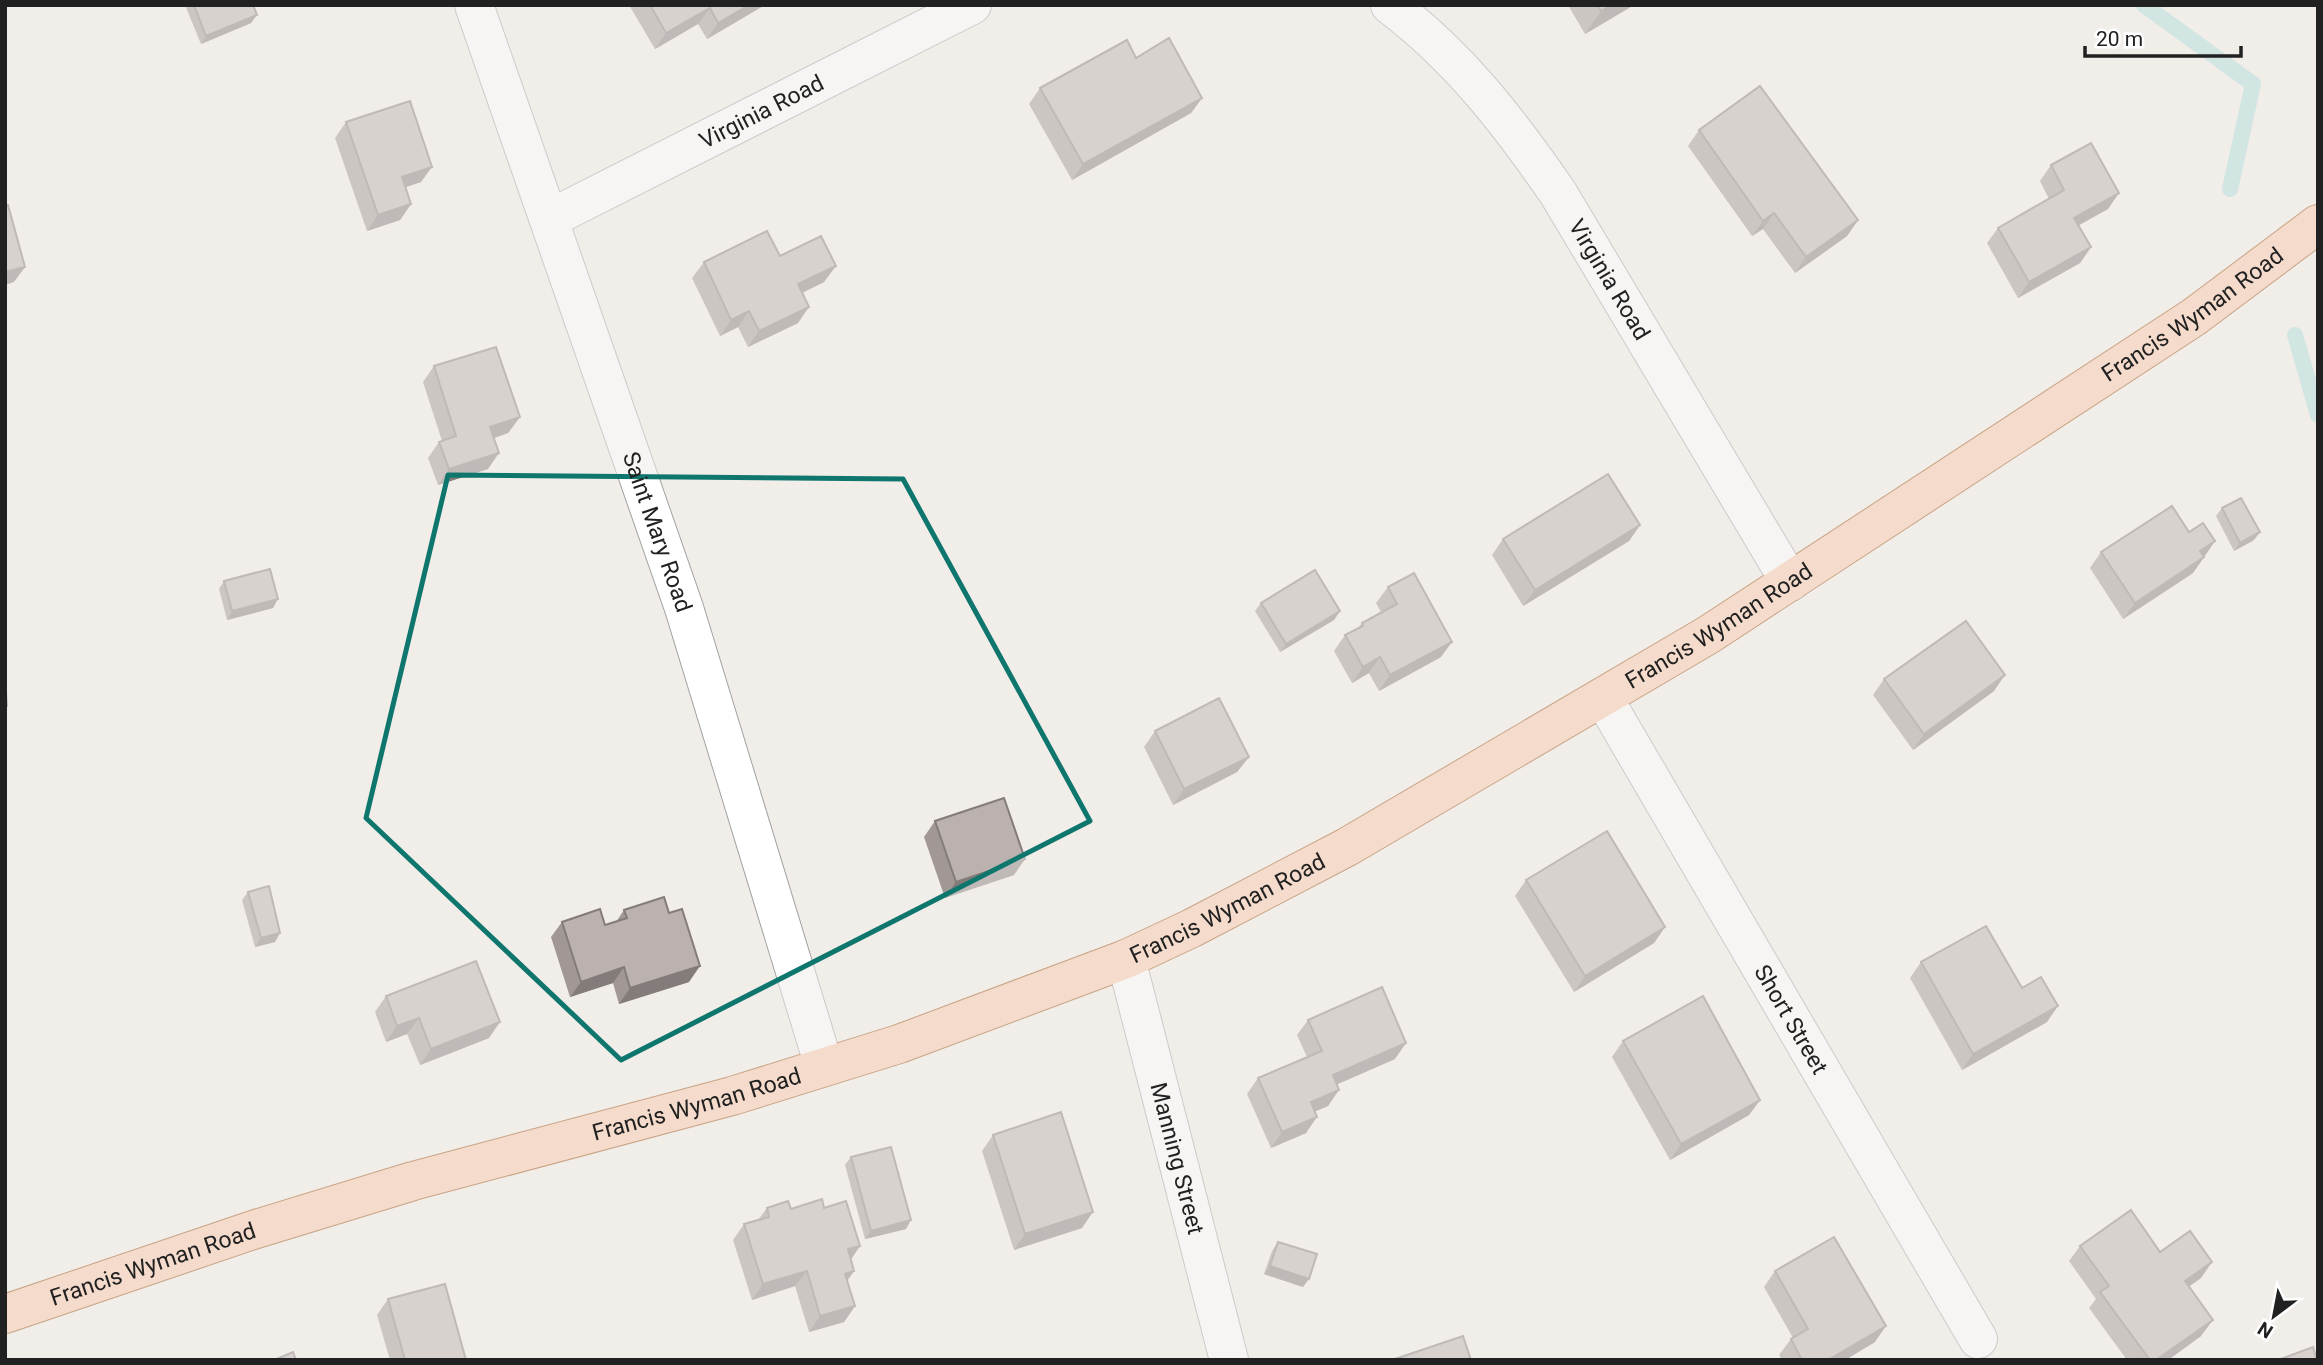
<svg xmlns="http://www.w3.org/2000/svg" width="2323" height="1365" viewBox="0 0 2323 1365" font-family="Roboto,sans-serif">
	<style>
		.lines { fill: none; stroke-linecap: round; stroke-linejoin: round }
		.stream { stroke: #acdbdc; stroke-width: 16 }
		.minor-casing { stroke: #a2a2a2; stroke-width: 40 }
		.major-casing { stroke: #974b08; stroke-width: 40 }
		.minor { stroke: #fff; stroke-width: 38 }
		.major { stroke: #f8c5a7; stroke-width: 38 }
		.wall { fill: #a19896 }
		.shaded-wall { fill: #837c7a }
		.building { fill: #bbb1ae; stroke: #837c7a; stroke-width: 2 }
		.marked { fill: none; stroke: #0f766e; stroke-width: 5; stroke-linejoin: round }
		.labels { text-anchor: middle; stroke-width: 5; stroke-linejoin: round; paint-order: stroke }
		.street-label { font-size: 23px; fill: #212121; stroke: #fff }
	</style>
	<rect width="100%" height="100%" fill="#f1ede9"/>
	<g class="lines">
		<g class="stream">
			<polyline points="2144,5 2253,84 2230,189"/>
			<polyline points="2295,335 2318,415"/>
		</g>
		<g class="minor-casing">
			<g id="minor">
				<path id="s1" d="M474,5L684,608L824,1066"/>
				<path id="s2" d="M1390,5C1459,57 1509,122 1558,193L1790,582"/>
				<path id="s3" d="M549,219L972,5"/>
				<path id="s4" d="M1604,699L1978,1339"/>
				<path id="s5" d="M1126,959L1229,1360"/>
			</g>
		</g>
		<g class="major-casing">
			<g id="major">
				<path id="s6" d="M5,1314L256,1229L413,1181L732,1096L899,1044L1126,959L1192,928L1347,847L1708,635L2194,317L2318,224"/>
			</g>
		</g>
		<use href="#minor" class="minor"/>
		<use href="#major" class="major"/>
	</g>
	<g class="wall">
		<polygon points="185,5 253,5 251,23 201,44"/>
		<polygon points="629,5 765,5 707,39 698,24 655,49"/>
		<polygon points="1568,5 1634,5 1585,34"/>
		<polygon points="1136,58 1202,98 1191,113 1072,180 1029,104 1040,88"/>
		<polygon points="346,122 421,182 406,187 411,204 400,220 367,231 335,138"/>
		<polygon points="1699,130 1858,220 1847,236 1795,273 1763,229 1752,236 1688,146"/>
		<polygon points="2051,165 2108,209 2079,225 2091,247 2080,263 2018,298 1987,243 1998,228 2049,199 2040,181"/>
		<polygon points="780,256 824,282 802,293 798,323 748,347 738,327 720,336 692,278 704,262"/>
		<polygon points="434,366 520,417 508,433 494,438 488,469 438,485 428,458 439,442 442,441 423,382"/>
		<polygon points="2222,508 2254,540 2234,551 2216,516"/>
		<polygon points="1640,525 1629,541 1523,606 1492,555 1503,539"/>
		<polygon points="2189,532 2215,541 2193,573 2123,619 2090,568 2101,552"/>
		<polygon points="224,581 273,608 227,620 219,589"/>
		<polygon points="1388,587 1441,657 1379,691 1369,673 1352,683 1334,651 1345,635 1357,629 1362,623 1381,612 1376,603"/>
		<polygon points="1261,603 1340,611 1334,620 1280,652 1255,611"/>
		<polygon points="1884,679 1994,691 1913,750 1873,695"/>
		<polygon points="1155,731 1249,757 1237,772 1173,805 1144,747"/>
		<polygon points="935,821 1014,875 945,898 924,837"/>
		<polygon points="1526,880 1665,927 1654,943 1574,992 1515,896"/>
		<polygon points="248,892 275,942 255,947 242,900"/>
		<polygon points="624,910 689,982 619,1004 613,983 570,997 551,937 562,922 605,925 616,922"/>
		<polygon points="1921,962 2022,988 2047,1022 1962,1070 1910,978"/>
		<polygon points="386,996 489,1038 420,1065 407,1034 386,1042 375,1012"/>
		<polygon points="1308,1020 1395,1059 1337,1084 1328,1106 1315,1111 1306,1133 1271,1148 1247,1094 1258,1078 1307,1057 1297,1035"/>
		<polygon points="1623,1041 1760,1100 1749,1115 1670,1160 1612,1057"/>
		<polygon points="993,1135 1082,1228 1014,1250 982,1151"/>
		<polygon points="851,1157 906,1229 865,1239 845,1165"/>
		<polygon points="767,1208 824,1208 860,1246 851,1259 854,1271 847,1281 855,1306 844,1322 809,1332 795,1286 752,1300 733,1240 744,1224 758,1220"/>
		<polygon points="1278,1242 1303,1287 1264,1274 1272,1251"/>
		<polygon points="2080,1246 2160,1252 2201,1278 2188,1287 2201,1336 2168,1360 2127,1360 2089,1308 2096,1299 2069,1261"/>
		<polygon points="1775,1271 1875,1342 1845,1360 1782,1360 1779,1355 1791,1339 1793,1338 1764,1287"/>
		<polygon points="388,1299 466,1360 390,1360 377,1315"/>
	</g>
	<g class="shaded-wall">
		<polygon points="749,5 765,5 707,39 718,23"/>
		<polygon points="1611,5 1634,5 1585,34 1601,11"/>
		<polygon points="710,8 698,24 655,49 666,33"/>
		<polygon points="257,15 251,23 201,44 206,36"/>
		<polygon points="1202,98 1191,113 1072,180 1083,164"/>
		<polygon points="432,167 421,182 391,192 402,177"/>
		<polygon points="2119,193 2108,209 2063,234 2074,218"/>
		<polygon points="411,204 400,220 367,231 378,215"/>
		<polygon points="1774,213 1763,229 1752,236 1763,221"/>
		<polygon points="1858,220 1847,236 1795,273 1806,257"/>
		<polygon points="2091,247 2080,263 2018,298 2029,282"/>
		<polygon points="836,266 824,282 787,300 798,284"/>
		<polygon points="25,267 14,282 5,285 5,272"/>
		<polygon points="809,307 798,323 748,347 759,331"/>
		<polygon points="749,311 738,327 720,336 731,320"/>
		<polygon points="520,417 508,433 479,443 490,427"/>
		<polygon points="499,453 488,469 438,485 449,469"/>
		<polygon points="1640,525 1629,541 1523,606 1535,590"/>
		<polygon points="2260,532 2254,540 2234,551 2240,543"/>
		<polygon points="2215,541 2204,557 2200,551"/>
		<polygon points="2204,557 2193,573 2123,619 2135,603"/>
		<polygon points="278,599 273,608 227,620 232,611"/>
		<polygon points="1340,611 1334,620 1280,652 1286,644"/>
		<polygon points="1452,642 1441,657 1379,691 1390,675"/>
		<polygon points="1380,657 1369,673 1352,683 1363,667"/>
		<polygon points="2005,675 1994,691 1913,750 1924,734"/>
		<polygon points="1249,757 1237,772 1173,805 1184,789"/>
		<polygon points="1025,859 1014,875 945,898 956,882"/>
		<polygon points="1665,927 1654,943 1574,992 1585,976"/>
		<polygon points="280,933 275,942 255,947 261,938"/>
		<polygon points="700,966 689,982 619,1004 630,988"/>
		<polygon points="624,967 613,983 570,997 581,982"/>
		<polygon points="2058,1006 2047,1022 1962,1070 1973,1054"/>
		<polygon points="419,1018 407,1034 386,1042 397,1026"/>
		<polygon points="500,1022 489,1038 420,1065 431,1049"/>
		<polygon points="1406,1043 1395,1059 1322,1091 1333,1075"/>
		<polygon points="1339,1090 1328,1106 1300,1118 1311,1102"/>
		<polygon points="1760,1100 1749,1115 1670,1160 1681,1144"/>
		<polygon points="1317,1117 1306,1133 1271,1148 1282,1132"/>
		<polygon points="1093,1212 1082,1228 1014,1250 1025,1234"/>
		<polygon points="911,1220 906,1229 865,1239 871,1231"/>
		<polygon points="860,1246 849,1262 848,1249"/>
		<polygon points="2212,1262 2201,1278 2174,1297 2185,1281"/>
		<polygon points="1270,1266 1309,1279 1303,1287 1264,1274"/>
		<polygon points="807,1271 795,1286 752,1300 763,1284"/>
		<polygon points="854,1271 843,1286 845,1274"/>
		<polygon points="855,1306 844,1322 809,1332 820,1316"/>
		<polygon points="2213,1320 2201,1336 2168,1360 2156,1360"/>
		<polygon points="1886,1326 1875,1342 1845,1360 1828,1360"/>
	</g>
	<g class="building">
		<polygon points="194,5 253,5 257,15 206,36"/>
		<polygon points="650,5 749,5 718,23 710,8 666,33"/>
		<polygon points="1597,5 1611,5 1601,11"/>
		<polygon points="1169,38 1202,98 1083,164 1040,88 1127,40 1136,58"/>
		<polygon points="1760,86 1858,220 1806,257 1774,213 1763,221 1699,130"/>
		<polygon points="410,101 432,167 402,177 411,204 378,215 346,122"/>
		<polygon points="2091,143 2119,193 2074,218 2091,247 2029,282 1998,228 2064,190 2051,165"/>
		<polygon points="5,205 8,205 25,267 5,272"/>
		<polygon points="767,231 780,256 821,236 836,266 798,284 809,307 759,331 749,311 731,320 704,262"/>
		<polygon points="496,347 520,417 490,427 499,453 449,469 439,442 456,436 434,366"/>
		<polygon points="1608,474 1640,525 1535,590 1503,539"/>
		<polygon points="2241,498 2260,532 2240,543 2222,508"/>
		<polygon points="2172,506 2189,532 2203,523 2215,541 2200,551 2204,557 2135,603 2101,552"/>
		<polygon points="270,569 278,599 232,611 224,581"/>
		<polygon points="1315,570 1340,611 1286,644 1261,603"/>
		<polygon points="1414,573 1452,642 1390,675 1380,657 1363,667 1345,635 1363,626 1362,623 1397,604 1388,587"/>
		<polygon points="1966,621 2005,675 1924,734 1884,679"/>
		<polygon points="5,679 7,706 5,706"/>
		<polygon points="1219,698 1249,757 1184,789 1155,731"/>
		<polygon points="1004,798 1025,859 956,882 935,821"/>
		<polygon points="1607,831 1665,927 1585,976 1526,880"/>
		<polygon points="269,886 280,933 261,938 248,892"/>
		<polygon points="664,897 669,913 682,909 700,966 630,988 624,967 581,982 562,922 600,909 605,925 627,918 624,910"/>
		<polygon points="1986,926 2022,988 2041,977 2058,1006 1973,1054 1921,962"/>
		<polygon points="476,961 500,1022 431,1049 419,1018 397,1026 386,996"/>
		<polygon points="1382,987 1406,1043 1333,1075 1339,1090 1311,1102 1317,1117 1282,1132 1258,1078 1322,1051 1308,1020"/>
		<polygon points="1703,996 1760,1100 1681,1144 1623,1041"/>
		<polygon points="1061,1112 1093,1212 1025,1234 993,1135"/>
		<polygon points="891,1147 911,1220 871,1231 851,1157"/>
		<polygon points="822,1199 824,1208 846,1201 860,1246 848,1249 854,1271 845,1274 855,1306 820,1316 807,1271 763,1284 744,1224 769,1217 767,1208 788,1201 791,1209"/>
		<polygon points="2131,1210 2160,1252 2190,1231 2212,1262 2185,1281 2213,1320 2156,1360 2150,1360 2100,1292 2109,1286 2080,1246"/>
		<polygon points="1834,1237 1886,1326 1828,1360 1802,1360 1791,1339 1808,1329 1775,1271"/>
		<polygon points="1278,1242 1317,1254 1309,1279 1270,1266"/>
		<polygon points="445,1284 466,1360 405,1360 388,1299"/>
		<polygon points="1463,1336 1471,1360 1392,1360"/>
		<polygon points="2313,1347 2317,1360 2278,1360"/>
		<polygon points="293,1352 296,1360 274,1360"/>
	</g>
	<path d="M0 0H2323V1365H0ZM448,475L903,479L1090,821L621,1060L366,818Z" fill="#f1ede9" fill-opacity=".55" fill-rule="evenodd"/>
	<path class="marked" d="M448,475L903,479L1090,821L621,1060L366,818Z"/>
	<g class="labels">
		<g class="street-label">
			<text dy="8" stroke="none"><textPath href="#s3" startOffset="238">Virginia Road</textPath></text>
			<text dy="8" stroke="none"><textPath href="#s2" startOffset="354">Virginia Road</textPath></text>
			<text dy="8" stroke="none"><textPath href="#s6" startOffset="2424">Francis Wyman Road</textPath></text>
			<text dy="8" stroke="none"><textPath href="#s1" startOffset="558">Saint Mary Road</textPath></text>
			<text dy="8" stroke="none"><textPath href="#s6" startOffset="1857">Francis Wyman Road</textPath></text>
			<text dy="8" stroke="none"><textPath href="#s6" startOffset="1290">Francis Wyman Road</textPath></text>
			<text dy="8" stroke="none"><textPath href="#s4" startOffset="371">Short Street</textPath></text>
			<text dy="8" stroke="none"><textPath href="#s6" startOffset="723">Francis Wyman Road</textPath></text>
			<text dy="8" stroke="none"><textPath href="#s5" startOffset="206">Manning Street</textPath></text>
			<text dy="8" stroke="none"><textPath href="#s6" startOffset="156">Francis Wyman Road</textPath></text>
		</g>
	</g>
	<rect width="2323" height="1365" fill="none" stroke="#212121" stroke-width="14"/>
	<g transform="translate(2274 1316) rotate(212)" stroke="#ffffff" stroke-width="5" paint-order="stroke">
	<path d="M0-5L12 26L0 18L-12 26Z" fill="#212121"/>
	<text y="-10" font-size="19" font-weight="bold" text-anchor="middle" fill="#212121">N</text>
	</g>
	<path d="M2085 46v10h156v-10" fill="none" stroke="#212121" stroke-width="3.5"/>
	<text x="2096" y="46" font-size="21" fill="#212121" stroke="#ffffff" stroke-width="5" paint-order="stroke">20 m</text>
</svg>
